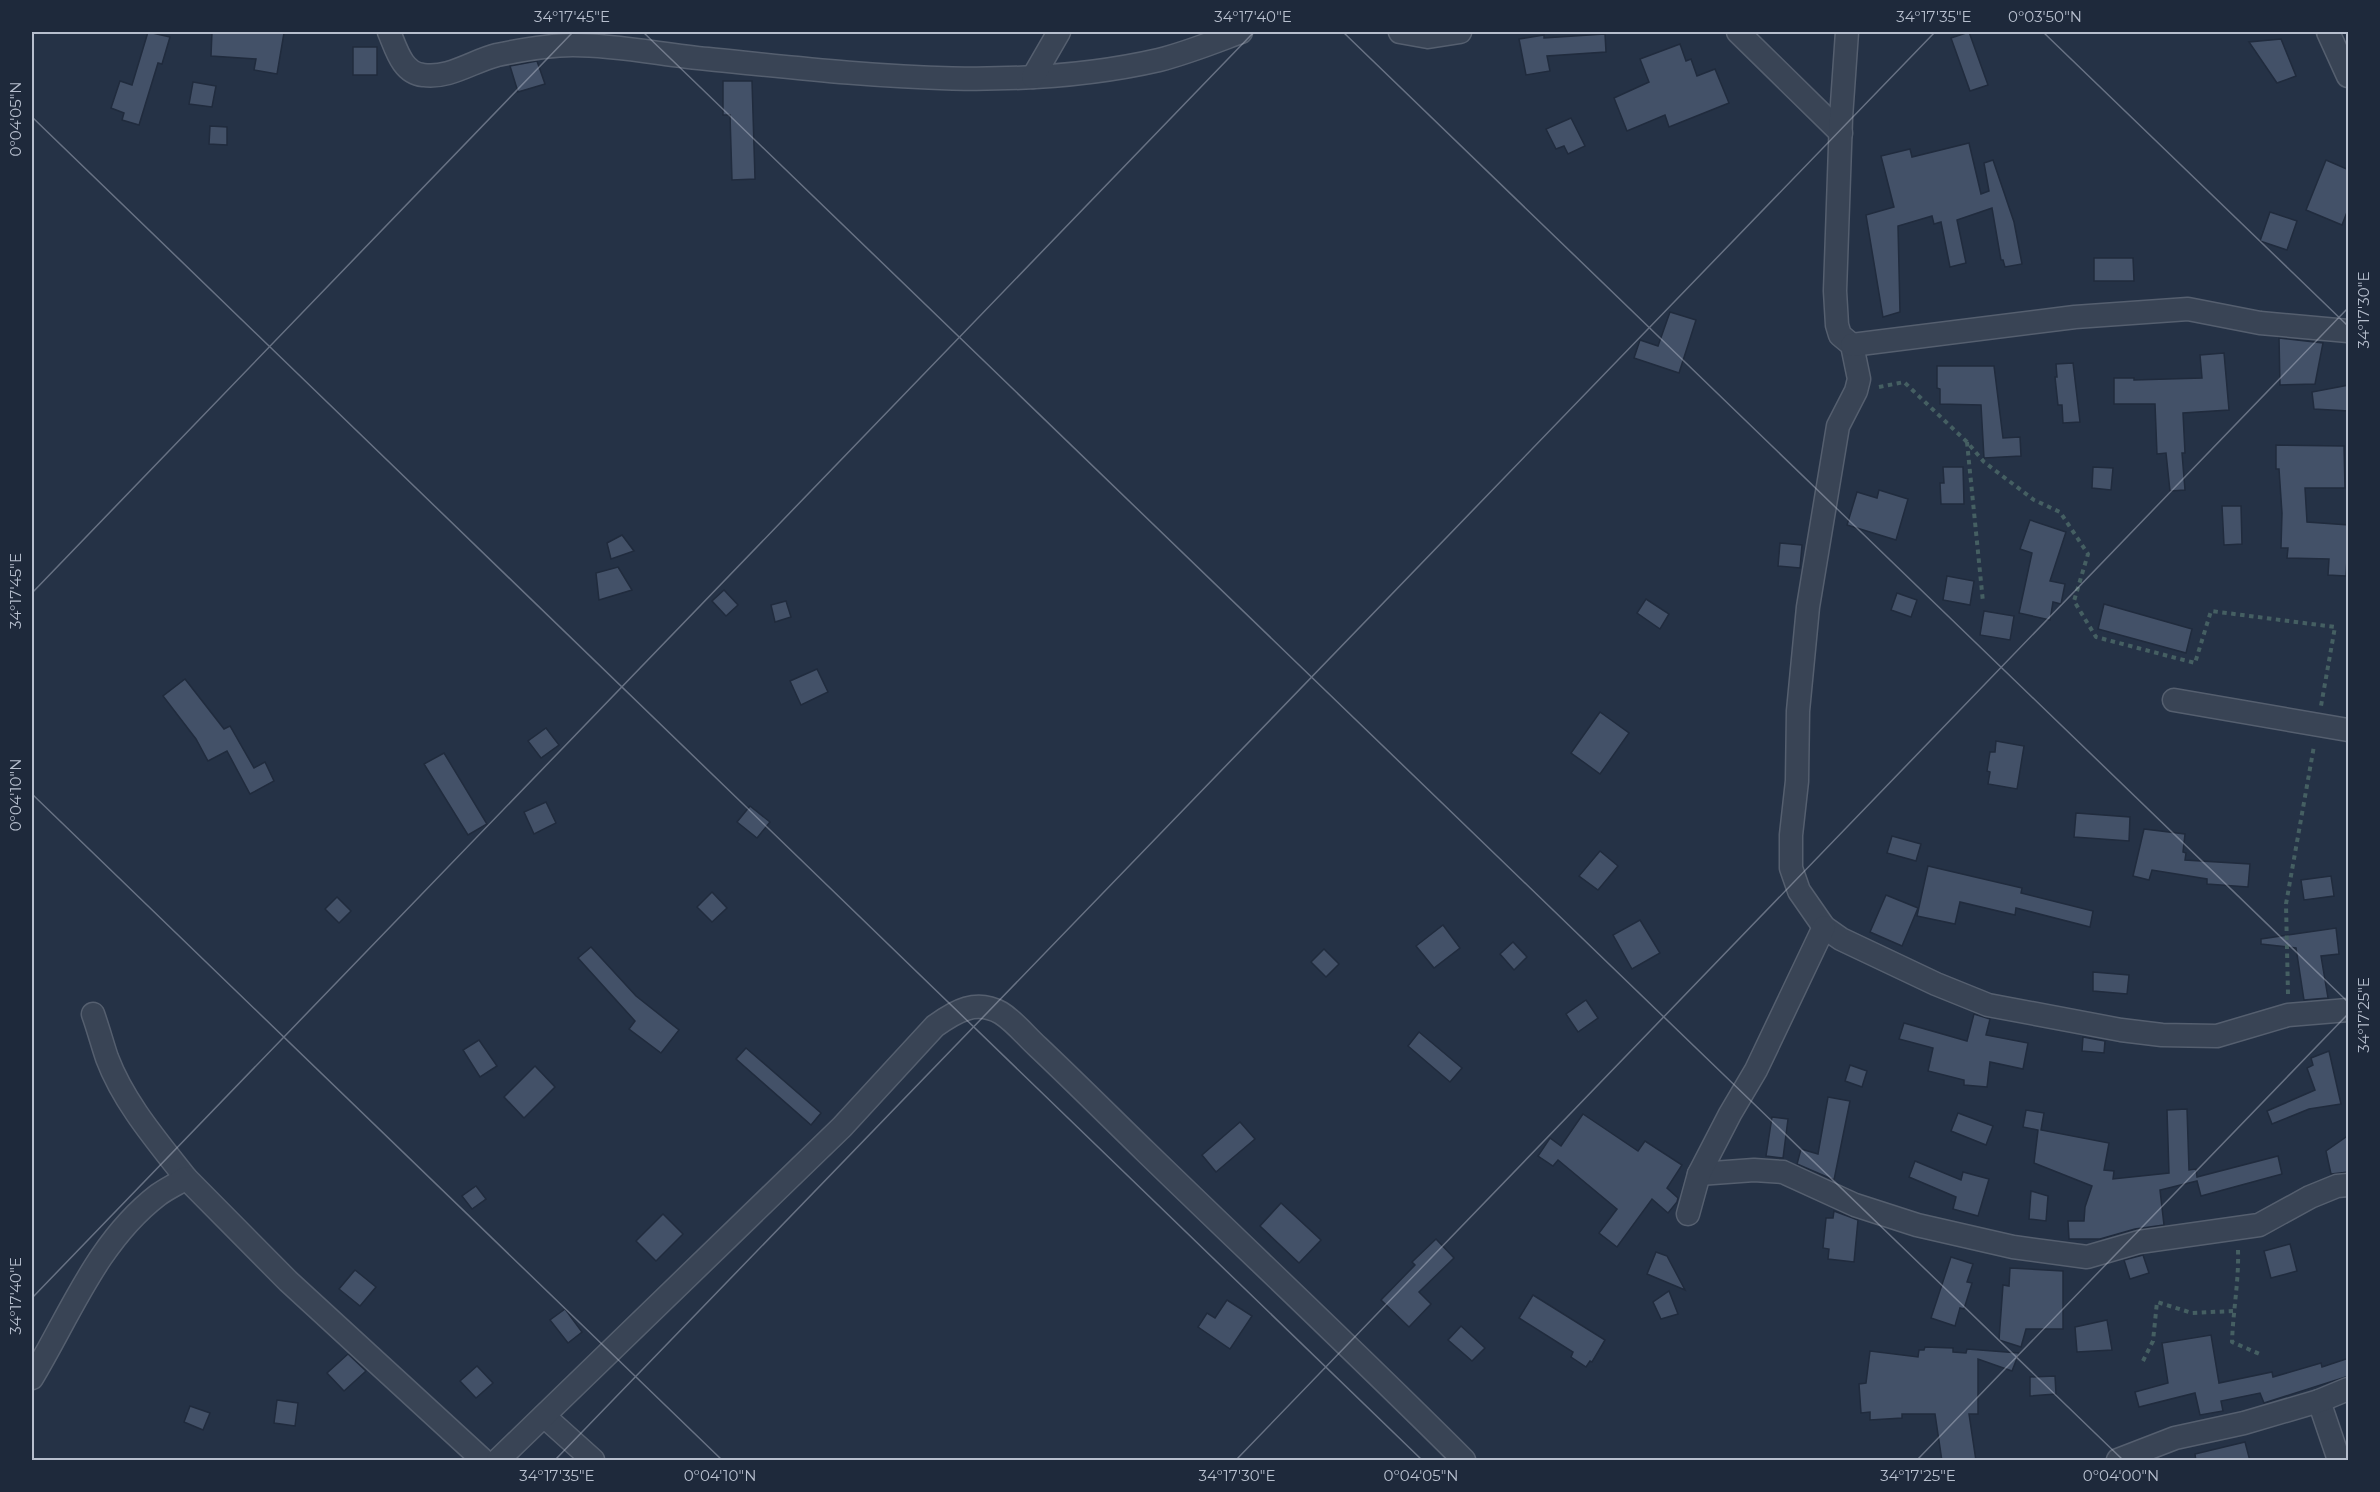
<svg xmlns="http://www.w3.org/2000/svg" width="2380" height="1492" viewBox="0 0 2380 1492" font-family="Montserrat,sans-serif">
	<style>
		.building { fill: #435168; stroke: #202b3d; stroke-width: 1.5 }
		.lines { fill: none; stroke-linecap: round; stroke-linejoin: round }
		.minor-casing { stroke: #555f6f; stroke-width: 25 }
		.path { stroke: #455f62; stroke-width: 4; stroke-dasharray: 4.5 4.5; stroke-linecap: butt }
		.minor { stroke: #394455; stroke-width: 22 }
		.ticks { fill: none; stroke: #b7bfce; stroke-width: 1.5; stroke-opacity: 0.45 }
		.neatline { fill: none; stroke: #b7bfce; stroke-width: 2 }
		.ticks-label { font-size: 15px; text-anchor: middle; fill: #b7bfce }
	</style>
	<rect width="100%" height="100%" fill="#253246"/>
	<g class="building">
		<polygon points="148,32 170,37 162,64 158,63 139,125 122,120 124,113 111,108 120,81 132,85"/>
		<polygon points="212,32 284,33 277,74 254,70 256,59 211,56"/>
		<polygon points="1969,32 1988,85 1970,91 1951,38"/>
		<polygon points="1605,34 1606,52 1547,56 1550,71 1526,75 1519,39 1544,35 1544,38"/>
		<polygon points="2281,39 2296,76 2277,83 2249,42"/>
		<polygon points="1680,44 1686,61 1691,59 1697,76 1715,69 1729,103 1669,127 1665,115 1627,131 1614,98 1649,82 1640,59"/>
		<rect x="353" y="47" width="24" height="28"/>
		<polygon points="537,61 545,84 518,92 510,66"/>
		<polygon points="723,81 752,81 755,179 732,180 730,115 723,115"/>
		<polygon points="193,82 216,86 212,107 189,104"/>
		<polygon points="1571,118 1585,146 1568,154 1564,146 1556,149 1546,129"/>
		<polygon points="210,126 227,127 227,145 209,144"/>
		<polygon points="1969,143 1981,194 1989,191 1984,163 1993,160 2014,222 2022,264 2005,267 2003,260 2001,260 1992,208 1957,220 1966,263 1950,267 1941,222 1934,224 1932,216 1898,226 1900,312 1883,317 1866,215 1894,207 1881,156 1910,149 1912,157"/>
		<polygon points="2326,160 2349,170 2349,207 2342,225 2306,210"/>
		<polygon points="2270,212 2297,221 2287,250 2260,241"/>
		<polygon points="2094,258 2133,258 2134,281 2094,281"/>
		<polygon points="1670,312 1696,320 1679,373 1634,358 1640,340 1658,346"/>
		<polygon points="2279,338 2323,343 2315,384 2280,385"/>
		<polygon points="2224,353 2229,410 2183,413 2185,453 2182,453 2185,490 2170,491 2166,453 2157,454 2155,404 2114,404 2114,378 2134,378 2134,380 2202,378 2200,355"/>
		<polygon points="2073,363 2080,422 2063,423 2062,405 2058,405 2055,377 2057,377 2056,364"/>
		<polygon points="1937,366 1994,366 2003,438 2020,437 2021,456 1984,458 1981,405 1940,404 1940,389 1937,388"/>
		<polygon points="2349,385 2349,411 2314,409 2312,392"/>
		<polygon points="2276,445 2344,446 2345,488 2305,488 2307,522 2349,525 2346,576 2328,575 2329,559 2287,558 2288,548 2281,548 2282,513 2279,469 2276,469"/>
		<polygon points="1943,467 1963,467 1964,504 1941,504 1940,483 1944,483"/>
		<polygon points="2093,467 2113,468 2111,490 2092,488"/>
		<polygon points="1879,490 1908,499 1896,540 1847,525 1857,492 1877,498"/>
		<polygon points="2222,506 2241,506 2242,544 2224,545"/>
		<polygon points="2030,520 2066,532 2050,581 2065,584 2061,604 2053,602 2050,620 2019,613 2032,553 2020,549"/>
		<polygon points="622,535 634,551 611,559 607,543"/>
		<polygon points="1780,543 1802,545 1800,568 1778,566"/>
		<polygon points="618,567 632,590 599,600 596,573"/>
		<polygon points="1947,576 1974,581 1970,605 1943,600"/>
		<polygon points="724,590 738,605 726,616 712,601"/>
		<polygon points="1897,593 1917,600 1911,617 1891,610"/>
		<polygon points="1646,599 1669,614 1660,629 1637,613"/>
		<polygon points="786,601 791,617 775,622 771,605"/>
		<polygon points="2104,604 2192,629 2186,653 2098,629"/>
		<polygon points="1984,611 2014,616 2010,640 1980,635"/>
		<polygon points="817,669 828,692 801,705 790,681"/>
		<polygon points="185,679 224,729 230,726 254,768 265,762 274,781 250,794 227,751 208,761 196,739 163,696"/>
		<polygon points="1600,712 1629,733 1600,774 1571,753"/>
		<polygon points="546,728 559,745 541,758 528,741"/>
		<polygon points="1996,741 2024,746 2017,789 1988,784 1990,772 1987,771 1990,752 1995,752"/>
		<polygon points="444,753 487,824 468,835 424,764"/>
		<polygon points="546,802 556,823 534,834 524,812"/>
		<polygon points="750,806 770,822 757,838 737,822"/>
		<polygon points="2076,813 2130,817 2129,841 2074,837"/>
		<polygon points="2144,829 2185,834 2183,852 2186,853 2185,860 2250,864 2248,887 2207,884 2207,879 2152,870 2149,880 2133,876"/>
		<polygon points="1892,836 1921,844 1916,861 1887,853"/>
		<polygon points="1600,851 1618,866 1598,890 1579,876"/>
		<polygon points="1928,866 2022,888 2021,893 2093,911 2090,927 2016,908 2015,915 1960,902 1955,924 1917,916"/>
		<polygon points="2331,876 2334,896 2304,900 2301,880"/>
		<polygon points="712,892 727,908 712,922 697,907"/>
		<polygon points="1886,895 1918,908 1902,946 1870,932"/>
		<polygon points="337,897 351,911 339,923 325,909"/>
		<polygon points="1640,920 1660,953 1632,969 1613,935"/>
		<polygon points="1443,925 1460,948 1434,968 1416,946"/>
		<polygon points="2336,928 2339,954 2321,956 2328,998 2304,1000 2296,948 2261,944 2261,939"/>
		<polygon points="1513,942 1527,957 1514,970 1500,954"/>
		<polygon points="591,947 636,996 679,1030 661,1053 629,1029 635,1021 578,958"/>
		<polygon points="1324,949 1339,964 1326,977 1311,962"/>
		<polygon points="2093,972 2129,975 2127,994 2093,991"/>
		<polygon points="1586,1000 1598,1018 1578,1032 1566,1014"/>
		<polygon points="1974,1014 1990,1019 1986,1035 2028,1043 2023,1069 1990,1062 1987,1087 1964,1085 1964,1080 1928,1071 1933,1048 1899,1039 1904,1023 1967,1041"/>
		<polygon points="1419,1032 1462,1068 1450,1082 1408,1046"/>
		<polygon points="2083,1037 2105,1041 2104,1053 2082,1051"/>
		<polygon points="479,1040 497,1066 480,1077 463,1050"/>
		<polygon points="746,1048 821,1113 811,1125 736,1059"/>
		<polygon points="2329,1051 2341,1104 2309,1109 2272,1124 2267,1111 2315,1090 2307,1068 2313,1065 2311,1058"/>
		<polygon points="1850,1065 1867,1071 1862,1087 1845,1081"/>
		<polygon points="535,1066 555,1087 524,1118 504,1097"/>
		<polygon points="1828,1097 1850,1101 1834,1180 1797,1164 1801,1149 1818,1154"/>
		<polygon points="2187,1109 2189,1170 2196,1169 2197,1177 2278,1156 2282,1174 2201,1196 2197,1181 2160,1190 2164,1225 2135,1229 2100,1239 2069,1239 2068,1221 2084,1221 2085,1207 2092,1186 2034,1163 2038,1130 2023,1127 2026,1110 2044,1113 2041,1130 2109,1143 2104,1170 2114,1171 2113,1179 2169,1173 2167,1110"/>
		<polygon points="1958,1113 1993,1126 1986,1145 1951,1131"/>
		<polygon points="1583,1114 1638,1151 1645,1141 1682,1165 1667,1188 1678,1198 1677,1202 1668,1213 1652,1199 1617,1247 1599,1233 1617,1209 1558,1160 1553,1166 1538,1156 1550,1138 1561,1146"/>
		<polygon points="1772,1117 1788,1119 1783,1158 1766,1156"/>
		<polygon points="1240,1122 1255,1139 1216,1172 1202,1155"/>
		<polygon points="2349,1135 2349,1172 2331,1174 2326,1151"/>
		<polygon points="1915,1161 1961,1180 1963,1172 1989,1179 1978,1216 1953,1209 1956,1197 1909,1177"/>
		<polygon points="476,1186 486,1199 472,1209 462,1196"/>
		<polygon points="2031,1191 2048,1196 2046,1221 2029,1219"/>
		<polygon points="1281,1203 1321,1240 1299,1263 1260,1226"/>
		<polygon points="1834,1211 1858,1220 1854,1262 1828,1259 1829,1249 1823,1248 1826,1218 1833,1218"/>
		<polygon points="663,1214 683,1234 656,1261 636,1241"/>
		<polygon points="1436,1239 1454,1258 1419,1292 1431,1304 1409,1327 1381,1300 1415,1265 1412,1262"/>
		<polygon points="2290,1244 2297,1271 2271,1278 2264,1251"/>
		<polygon points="1656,1252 1667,1256 1685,1290 1647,1274"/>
		<polygon points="2143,1255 2149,1273 2130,1279 2124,1260"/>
		<polygon points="1951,1257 1973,1264 1967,1282 1972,1283 1964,1309 1960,1308 1955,1326 1931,1318"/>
		<polygon points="2010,1268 2063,1271 2063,1329 2026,1329 2021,1347 1999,1340 2003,1285 2009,1286"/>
		<polygon points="355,1270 376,1287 360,1306 339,1289"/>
		<polygon points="1669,1291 1678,1314 1661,1319 1653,1302"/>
		<polygon points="1533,1295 1605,1340 1592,1362 1590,1361 1586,1367 1571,1357 1573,1352 1519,1318"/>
		<polygon points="1227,1300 1252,1316 1230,1349 1198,1327 1207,1313 1215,1318"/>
		<polygon points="565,1309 582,1332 568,1343 550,1320"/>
		<polygon points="2107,1320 2112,1350 2077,1352 2075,1327"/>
		<polygon points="1461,1326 1485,1348 1472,1361 1448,1340"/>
		<polygon points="2211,1335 2219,1383 2272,1372 2273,1377 2321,1363 2322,1367 2349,1358 2349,1376 2264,1403 2260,1393 2221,1401 2223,1411 2200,1415 2195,1393 2139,1407 2135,1392 2168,1383 2162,1343"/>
		<polygon points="1925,1347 1953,1348 1953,1352 1966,1353 1967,1349 2019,1353 2012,1371 1978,1359 1978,1414 1969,1414 1976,1461 1942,1461 1935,1414 1902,1414 1902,1418 1870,1420 1870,1412 1861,1413 1859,1384 1866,1383 1870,1351 1918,1357 1919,1350 1924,1350"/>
		<polygon points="348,1354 366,1371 344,1391 327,1373"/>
		<polygon points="477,1366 493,1383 476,1398 460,1381"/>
		<polygon points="2055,1376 2056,1394 2030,1396 2030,1377"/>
		<polygon points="277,1400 298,1403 295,1426 274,1423"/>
		<polygon points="190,1406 210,1413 203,1430 184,1422"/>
		<polygon points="2245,1442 2250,1461 2196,1461 2195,1454"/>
	</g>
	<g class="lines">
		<g class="minor-casing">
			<g id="minor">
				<path d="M389,32C396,48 402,73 423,75C449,79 473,61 497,55C521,50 548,45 573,45C619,45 663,55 708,59C858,74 1011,94 1159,60C1187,53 1214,42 1241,32"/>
				<polyline points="1400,32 1428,37 1460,32"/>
				<polyline points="1738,32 1841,133"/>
				<polyline points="1847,32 1841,118 1835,291 1837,325 1840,335 1852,345 1859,379 1856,391 1838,426 1808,607 1798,711 1797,781 1791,835 1791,868 1799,891 1824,927 1841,939 1936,984 1988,1005 2121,1030 2162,1035 2217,1036 2288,1015 2348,1010"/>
				<polyline points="2328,32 2348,76"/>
				<polyline points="1033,77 1059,32"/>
				<polyline points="1852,345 2075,317 2188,309 2260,323 2348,331"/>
				<polyline points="2174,700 2348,730"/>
				<path d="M93,1014C98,1028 102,1043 107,1058C124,1103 157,1141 186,1178"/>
				<polyline points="1699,1174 1754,1170 1783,1172 1855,1205 1917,1225 2013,1247 2087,1257 2139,1242 2259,1225 2310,1197 2337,1186 2348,1185"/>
				<polyline points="1688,1214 1699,1174 1730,1114 1756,1070 1824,927"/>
				<path d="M32,1378C70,1315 97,1242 158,1195C166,1189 177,1184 186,1178L288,1281L483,1460"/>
				<polyline points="2319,1401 2339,1460"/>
				<polyline points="544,1416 593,1460"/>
				<path d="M498,1460L842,1127L935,1026C956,1011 976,999 1001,1013C1014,1021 1026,1036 1038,1047C1074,1081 1109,1116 1145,1151C1251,1254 1359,1355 1464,1460"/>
				<polyline points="2118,1460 2175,1438 2244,1423 2319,1401 2348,1389"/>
			</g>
		</g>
		<g class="path">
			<polyline points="1879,387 1904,382 1967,442 1984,462 2034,500 2060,512 2088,554 2074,601 2096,637 2195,663 2211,611 2335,627 2321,706"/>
			<polyline points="1967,442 1983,602"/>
			<polyline points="2288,994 2286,904 2314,746"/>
			<path d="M2238,1250C2239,1281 2233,1311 2232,1342L2262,1355"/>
			<polyline points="2143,1361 2153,1341 2157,1302 2192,1313 2233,1311"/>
		</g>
		<use href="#minor" class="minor"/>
	</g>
	<path class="ticks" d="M643,32L2123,1460M1343,32L2348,1002M2043,32L2348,326M32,117L1422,1460M32,593L573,32M32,794L722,1460M32,1298L1254,32M555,1460L1935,32M1236,1460L2348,308M1917,1460L2348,1014"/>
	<rect width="2380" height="1492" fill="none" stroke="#1e293b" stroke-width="66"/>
	<rect x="33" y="33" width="2314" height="1426" class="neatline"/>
	<g class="ticks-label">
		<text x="572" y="22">34°17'45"E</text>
		<text x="1253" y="22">34°17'40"E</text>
		<text x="1934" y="22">34°17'35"E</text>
		<text x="2045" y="22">0°03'50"N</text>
		<text transform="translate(16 119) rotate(-90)" y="5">0°04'05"N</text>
		<text transform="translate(2364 310) rotate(-90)" y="5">34°17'30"E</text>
		<text transform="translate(16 591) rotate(-90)" y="5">34°17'45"E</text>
		<text transform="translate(16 795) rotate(-90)" y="5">0°04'10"N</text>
		<text transform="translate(2364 1015) rotate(-90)" y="5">34°17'25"E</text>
		<text transform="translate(16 1296) rotate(-90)" y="5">34°17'40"E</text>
		<text x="557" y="1481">34°17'35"E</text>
		<text x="720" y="1481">0°04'10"N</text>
		<text x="1237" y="1481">34°17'30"E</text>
		<text x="1421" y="1481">0°04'05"N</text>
		<text x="1918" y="1481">34°17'25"E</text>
		<text x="2121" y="1481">0°04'00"N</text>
	</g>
</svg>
